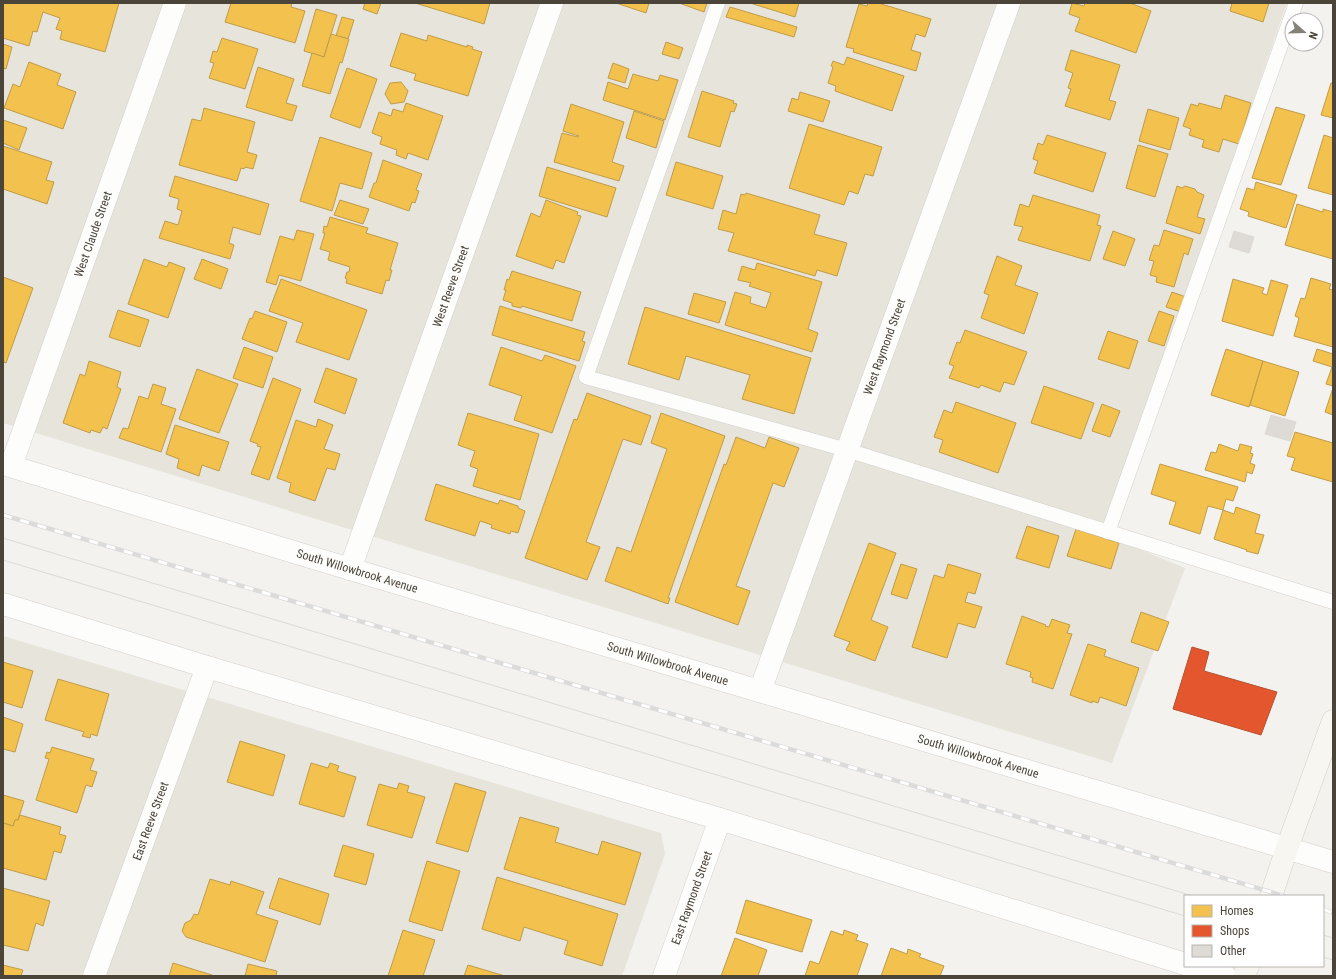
<svg xmlns="http://www.w3.org/2000/svg" width="1336" height="979" viewBox="0 0 1336 979" font-family="'Roboto Condensed',sans-serif">
	<style>
		.residential { fill: #e7e4dc }
		.homes { fill: #f2c14e; stroke: #c09c48 }
		.shops { fill: #e4572e; stroke: #b65131 }
		.building { fill: #dedbd6; stroke: #dcd9d4 }
		.lines { fill: none; stroke-linecap: round; stroke-linejoin: round }
		.service-casing { stroke: #d2d0cb; stroke-width: 15 }
		.minor-casing { stroke: #d2d0cb; stroke-width: 23 }
		.tertiary-casing { stroke: #d2d0cb; stroke-width: 23 }
		.secondary-casing { stroke: #d3cfc5; stroke-width: 23 }
		.service { stroke: #fdfdfc; stroke-width: 14 }
		.minor { stroke: #fdfdfc; stroke-width: 22 }
		.tertiary { stroke: #fdfdfc; stroke-width: 22 }
		.secondary { stroke: #f7f6f1; stroke-width: 22 }
		.tram { stroke: #dbdbda; stroke-width: 1 }
		.rail-casing { stroke: #dbdbda; stroke-width: 4.5 }
		.rail { stroke: #fff; stroke-width: 3; stroke-dasharray: 9; stroke-linecap: butt }
		.labels { text-anchor: middle; stroke-width: 4; stroke-linejoin: round; paint-order: stroke }
		.street-label { font-size: 12px; fill: #4b4439; stroke: #fff }
	</style>
	<rect width="100%" height="100%" fill="#f4f2ee"/>
	<g class="residential">
		<polygon points="3,3 1287,3 1103,534 1185,568 1112,763 3,423"/>
		<polygon points="3,636 661,833 665,854 622,976 3,976"/>
	</g>
	<g class="homes">
		<polygon points="3,3 119,3 105,52 60,39 62,31 56,29 60,18 43,12 37,32 33,31 29,46 3,38"/>
		<polygon points="231,3 292,3 291,7 305,11 295,43 225,22"/>
		<polygon points="365,3 381,3 377,14 363,9"/>
		<polygon points="415,3 490,3 484,24"/>
		<polygon points="616,3 649,3 646,13"/>
		<polygon points="679,3 707,3 704,12"/>
		<polygon points="750,3 799,3 795,17"/>
		<polygon points="868,3 878,3 931,19 925,37 916,34 911,50 921,53 916,71 853,52 854,49 846,47 859,4 867,6"/>
		<polygon points="1072,3 1084,6 1085,3 1130,3 1151,11 1136,53 1075,31 1080,18 1069,14"/>
		<polygon points="1232,3 1269,3 1263,22 1230,11"/>
		<polygon points="730,7 797,27 794,37 726,17"/>
		<polygon points="316,9 337,15 324,57 304,51"/>
		<polygon points="342,17 354,20 348,39 336,36"/>
		<polygon points="401,33 427,41 428,35 467,47 467,45 473,47 472,49 482,52 468,96 414,80 416,74 390,66"/>
		<polygon points="331,34 349,39 342,63 340,62 330,94 302,86 312,53 324,57"/>
		<polygon points="222,38 258,49 245,89 209,78 214,63 210,62 213,51 217,52"/>
		<polygon points="666,42 683,48 679,59 662,54"/>
		<polygon points="3,44 12,47 6,69 3,68"/>
		<polygon points="1071,50 1120,65 1109,100 1116,102 1110,120 1065,106 1071,89 1068,88 1073,73 1065,70"/>
		<polygon points="847,57 904,76 892,111 835,91 836,86 828,83 833,67 831,66 833,61 844,65"/>
		<polygon points="29,62 61,74 57,85 76,92 63,129 4,108 13,84 20,87"/>
		<polygon points="613,63 629,69 625,83 608,78"/>
		<polygon points="258,67 294,79 286,103 297,106 292,121 246,107"/>
		<polygon points="347,68 377,79 360,128 330,117"/>
		<polygon points="633,74 658,81 660,75 678,80 665,120 603,100 608,82 628,89"/>
		<polygon points="401,82 408,91 404,102 391,104 385,94 390,83"/>
		<polygon points="1331,83 1333,83 1333,118 1321,115"/>
		<polygon points="702,91 734,101 733,103 737,104 734,112 731,111 720,147 688,137"/>
		<polygon points="800,92 830,101 823,122 788,111 792,98 798,100"/>
		<polygon points="1225,95 1251,103 1239,144 1223,139 1219,152 1202,147 1204,140 1189,135 1191,129 1183,126 1191,104 1198,106 1199,103 1221,109"/>
		<polygon points="406,103 443,116 428,160 408,153 406,159 396,155 397,150 380,144 382,137 372,133 379,112 391,116 393,109 403,112"/>
		<polygon points="571,104 624,122 612,162 624,166 619,181 554,162 562,133 578,137 579,136 563,131"/>
		<polygon points="1276,107 1305,115 1281,185 1252,178"/>
		<polygon points="204,108 255,122 247,152 257,155 253,169 245,167 244,169 241,168 237,181 179,165 192,119 201,121"/>
		<polygon points="1148,109 1179,118 1170,150 1139,141"/>
		<polygon points="634,111 664,121 656,148 626,138"/>
		<polygon points="3,120 27,128 19,150 3,143"/>
		<polygon points="809,124 882,147 873,176 865,174 858,194 849,191 844,205 789,188"/>
		<polygon points="1047,135 1106,153 1093,192 1034,173 1038,161 1033,159 1038,143 1043,145"/>
		<polygon points="1324,135 1333,138 1333,195 1308,188"/>
		<polygon points="320,137 372,153 362,189 340,183 332,211 300,201"/>
		<polygon points="1138,145 1168,154 1155,197 1126,188"/>
		<polygon points="3,146 52,162 46,180 54,182 47,204 3,189"/>
		<polygon points="383,160 422,174 416,190 419,191 415,203 412,202 409,211 369,197 374,183 376,183"/>
		<polygon points="676,162 723,176 713,209 666,195"/>
		<polygon points="547,167 616,188 607,217 539,196"/>
		<polygon points="175,176 269,204 260,235 233,227 229,243 234,245 230,259 159,238 165,221 178,225 182,211 177,209 179,199 169,196"/>
		<polygon points="1256,182 1297,195 1286,228 1248,216 1249,212 1240,209 1247,188 1254,190"/>
		<polygon points="1177,186 1182,188 1185,186 1195,189 1197,192 1204,195 1197,217 1205,219 1200,234 1166,223"/>
		<polygon points="746,193 820,215 814,234 847,243 837,276 817,270 815,276 728,251 734,233 718,229 723,210 736,214 741,194 745,195"/>
		<polygon points="1033,195 1100,215 1097,225 1101,226 1090,261 1018,240 1023,227 1014,225 1020,204 1029,207"/>
		<polygon points="340,200 369,209 363,224 334,215"/>
		<polygon points="546,200 578,212 577,215 581,216 564,263 556,260 553,269 516,256 531,213 540,217"/>
		<polygon points="1297,204 1323,212 1323,209 1333,212 1333,259 1285,245"/>
		<polygon points="330,217 368,228 366,233 398,243 390,270 392,270 389,281 386,280 382,294 346,283 347,279 345,278 347,272 349,272 350,267 328,260 330,252 320,249 325,233 323,233 324,226 327,227"/>
		<polygon points="297,230 314,234 301,281 279,275 276,285 266,282 280,236 294,240"/>
		<polygon points="1164,230 1193,239 1188,255 1184,253 1174,287 1156,282 1157,277 1150,275 1154,261 1149,260 1154,245 1159,246"/>
		<polygon points="1113,231 1135,239 1125,266 1103,259"/>
		<polygon points="997,256 1022,266 1015,285 1038,293 1024,334 981,318 989,295 984,293"/>
		<polygon points="144,259 167,267 169,262 185,268 168,318 128,304"/>
		<polygon points="202,259 228,269 221,289 194,279"/>
		<polygon points="757,263 822,282 808,329 818,333 812,352 725,325 735,292 751,297 750,303 766,308 771,293 749,286 751,283 738,280 742,266 755,270"/>
		<polygon points="512,271 581,292 572,321 522,306 521,308 512,306 512,303 503,300 506,290 504,290 507,279 509,280"/>
		<polygon points="3,277 33,288 6,363 3,362"/>
		<polygon points="1311,278 1331,284 1329,289 1333,290 1333,347 1294,336 1299,318 1295,316 1301,298 1305,299"/>
		<polygon points="281,279 367,310 349,360 296,342 303,323 269,311"/>
		<polygon points="1233,279 1264,288 1262,293 1267,295 1271,280 1288,285 1273,336 1222,321"/>
		<polygon points="1172,292 1186,297 1181,312 1166,307"/>
		<polygon points="694,293 726,302 719,323 688,314"/>
		<polygon points="500,306 585,332 582,341 585,342 579,361 492,335"/>
		<polygon points="645,307 811,358 794,414 742,399 750,375 686,356 679,380 628,364"/>
		<polygon points="118,310 149,320 140,347 109,337"/>
		<polygon points="255,311 287,322 277,352 242,339 250,318 252,319"/>
		<polygon points="1159,311 1174,316 1164,346 1148,341"/>
		<polygon points="965,330 1027,352 1014,385 1004,382 1000,392 981,385 979,388 949,378 954,366 949,364 957,342 960,343"/>
		<polygon points="1108,331 1138,341 1129,369 1098,359"/>
		<polygon points="244,347 273,357 263,388 233,378"/>
		<polygon points="501,347 542,361 545,355 576,366 552,433 514,420 522,396 489,385"/>
		<polygon points="1226,349 1263,361 1249,407 1211,395"/>
		<polygon points="1317,349 1333,354 1333,386 1326,384 1332,367 1313,361"/>
		<polygon points="89,361 121,372 117,387 121,389 107,429 103,427 100,433 91,430 90,433 63,423 80,374 85,376"/>
		<polygon points="1263,361 1299,372 1285,416 1250,405"/>
		<polygon points="326,368 357,379 345,414 314,402"/>
		<polygon points="197,369 238,384 219,433 179,419"/>
		<polygon points="273,378 301,389 269,480 251,474 261,447 257,446 258,444 250,441"/>
		<polygon points="153,384 166,388 161,404 176,409 161,452 119,438 123,428 128,429 139,396 148,399"/>
		<polygon points="1044,386 1094,403 1081,439 1031,423"/>
		<polygon points="1333,388 1333,415 1325,412"/>
		<polygon points="587,393 651,416 641,445 623,439 586,542 600,547 587,580 525,558 574,419 577,420"/>
		<polygon points="956,402 1016,423 998,473 939,452 943,440 934,437 944,410 952,413"/>
		<polygon points="1102,404 1120,411 1110,437 1092,431"/>
		<polygon points="468,413 539,434 520,500 473,486 478,469 470,466 475,451 458,445"/>
		<polygon points="661,413 725,436 668,598 670,598 668,604 605,581 617,547 631,552 667,449 651,443"/>
		<polygon points="318,419 333,425 324,449 340,454 335,470 327,468 315,501 289,492 291,483 277,478 296,420 316,427"/>
		<polygon points="175,425 229,442 219,471 202,465 199,476 177,468 179,459 166,454"/>
		<polygon points="1295,432 1333,443 1333,482 1291,470 1295,458 1287,456"/>
		<polygon points="736,437 765,448 769,437 799,448 784,487 773,483 736,586 750,591 738,625 675,602 724,464 726,465"/>
		<polygon points="1219,444 1238,451 1240,444 1252,447 1250,453 1253,454 1250,463 1255,465 1252,474 1247,472 1245,482 1205,470 1211,452 1216,453"/>
		<polygon points="1160,464 1238,487 1233,501 1226,499 1223,510 1208,506 1200,534 1169,524 1176,502 1151,494"/>
		<polygon points="436,484 498,504 500,500 518,506 518,508 525,511 518,533 511,531 510,534 491,528 492,525 480,521 475,536 425,520"/>
		<polygon points="1236,507 1260,515 1255,533 1264,535 1258,554 1246,551 1247,550 1214,539 1223,510 1234,514"/>
		<polygon points="1027,526 1059,536 1049,568 1016,558"/>
		<polygon points="1076,529 1119,543 1111,569 1067,556"/>
		<polygon points="869,543 896,553 871,620 888,627 875,661 846,650 850,642 834,636"/>
		<polygon points="901,564 917,569 907,599 891,594"/>
		<polygon points="948,564 981,574 975,594 968,592 965,602 982,607 975,628 958,623 947,658 912,647 934,575 944,578"/>
		<polygon points="1141,612 1169,622 1158,651 1131,642"/>
		<polygon points="1022,616 1046,625 1045,626 1049,627 1052,619 1070,625 1067,633 1072,634 1053,689 1032,682 1033,678 1030,677 1031,672 1006,664"/>
		<polygon points="1088,644 1106,650 1104,656 1139,668 1126,706 1100,697 1098,703 1092,701 1092,703 1070,695"/>
		<polygon points="3,662 33,671 22,708 3,702"/>
		<polygon points="58,679 109,694 97,736 91,734 90,738 82,736 84,732 45,720"/>
		<polygon points="3,717 23,724 15,752 3,749"/>
		<polygon points="240,741 285,755 273,796 227,782"/>
		<polygon points="52,747 94,759 90,770 97,772 92,787 86,785 77,813 36,800 49,759 45,758 47,752 50,753"/>
		<polygon points="311,763 328,768 330,763 339,766 337,771 356,777 344,817 299,804"/>
		<polygon points="399,783 409,786 407,792 425,797 412,838 367,825 379,784 397,789"/>
		<polygon points="455,783 486,792 468,852 436,843"/>
		<polygon points="3,795 24,801 18,820 15,820 13,826 3,823"/>
		<polygon points="20,815 61,827 59,834 66,836 61,853 54,851 46,880 3,868 3,823 13,826 15,820 18,820"/>
		<polygon points="520,817 559,828 555,842 598,855 602,841 641,853 625,905 504,869"/>
		<polygon points="343,845 374,854 366,885 334,876"/>
		<polygon points="427,861 460,871 442,931 409,921"/>
		<polygon points="497,877 618,914 602,966 564,954 568,941 524,927 520,941 482,929"/>
		<polygon points="279,878 329,894 320,925 269,908"/>
		<polygon points="210,879 230,885 231,881 264,892 256,914 278,921 265,962 186,937 182,931 185,923 191,920 194,914 198,915"/>
		<polygon points="3,888 50,901 43,926 36,923 28,951 3,945"/>
		<polygon points="746,900 812,920 802,952 736,933"/>
		<polygon points="403,930 435,940 423,976 388,976"/>
		<polygon points="844,930 858,935 856,940 868,944 857,976 805,976 810,961 819,964 831,931 843,935"/>
		<polygon points="735,938 767,950 758,976 721,976"/>
		<polygon points="891,948 907,954 908,949 921,954 919,957 944,966 940,976 881,976"/>
		<polygon points="173,963 215,976 169,976"/>
		<polygon points="248,964 277,971 276,976 245,976"/>
		<polygon points="3,965 23,970 21,976 3,976"/>
		<polygon points="468,965 505,976 464,976"/>
	</g>
	<polygon class="shops" points="1192,647 1209,652 1204,671 1277,692 1261,735 1173,709"/>
	<g class="building">
		<polygon points="1234,231 1254,237 1249,253 1229,247"/>
		<polygon points="1271,415 1296,422 1290,441 1265,434"/>
	</g>
	<g class="lines">
		<g class="service-casing">
			<g id="service">
				<polyline points="718,3 586,377 847,450 1333,602"/>
				<polyline points="1108,532 1296,3"/>
			</g>
		</g>
		<g class="minor-casing">
			<g id="minor">
				<path id="s1" d="M11,466L175,3"/>
				<path id="s2" d="M350,569L552,3"/>
				<path id="s3" d="M760,691L1009,3"/>
				<path id="s4" d="M94,976L207,667"/>
				<path id="s5" d="M664,976L720,819"/>
			</g>
		</g>
		<g class="tertiary-casing">
			<g id="tertiary">
				<path id="s6" d="M3,464L350,569L1333,862"/>
				<polyline points="3,604 207,667 720,819 1185,964"/>
				<polyline points="1193,966 1225,976"/>
			</g>
		</g>
		<g class="secondary-casing">
			<g id="secondary">
				<polyline points="1271,896 1287,848 1333,721"/>
				<polyline points="1244,976 1248,966"/>
			</g>
		</g>
		<use href="#service" class="service"/>
		<use href="#minor" class="minor"/>
		<use href="#tertiary" class="tertiary"/>
		<use href="#secondary" class="secondary"/>
		<g class="tram">
			<polyline points="3,538 1193,896"/>
			<polyline points="3,560 1185,916"/>
			<polyline points="1323,935 1333,938"/>
			<polyline points="1323,957 1333,960"/>
		</g>
		<g class="rail-casing">
			<g id="rail">
				<polyline points="3,515 1284,896"/>
				<polyline points="1323,909 1333,913"/>
			</g>
		</g>
		<use href="#rail" class="rail"/>
	</g>
	<g class="labels">
		<g class="street-label">
			<text dy="4" stroke="none"><textPath href="#s1" startOffset="246">West Claude Street</textPath></text>
			<text dy="4" stroke="none"><textPath href="#s2" startOffset="300">West Reeve Street</textPath></text>
			<text dy="4" stroke="none"><textPath href="#s3" startOffset="366">West Raymond Street</textPath></text>
			<text dy="4" stroke="none"><textPath href="#s6" startOffset="370">South Willowbrook Avenue</textPath></text>
			<text dy="4" stroke="none"><textPath href="#s6" startOffset="694">South Willowbrook Avenue</textPath></text>
			<text dy="4" stroke="none"><textPath href="#s6" startOffset="1018">South Willowbrook Avenue</textPath></text>
			<text dy="4" stroke="none"><textPath href="#s4" startOffset="165">East Reeve Street</textPath></text>
			<text dy="4" stroke="none"><textPath href="#s5" startOffset="83">East Raymond Street</textPath></text>
		</g>
	</g>
	<rect width="1336" height="979" fill="none" stroke="#4b4439" stroke-width="8"/>
	<rect x="1184" y="895" width="140" height="72" fill="#ffffff" stroke="#b7b4b0"/>
	<rect x="1192" y="905" width="20" height="12" fill="#f2c14e" stroke="#b7b4b0"/>
	<text x="1220" y="915" font-size="12" fill="#4b4439">Homes</text>
	<rect x="1192" y="925" width="20" height="12" fill="#e4572e" stroke="#b7b4b0"/>
	<text x="1220" y="935" font-size="12" fill="#4b4439">Shops</text>
	<rect x="1192" y="945" width="20" height="12" fill="#dedbd6" stroke="#b7b4b0"/>
	<text x="1220" y="955" font-size="12" fill="#4b4439">Other</text>
	<g transform="translate(1304 32) rotate(110)"><circle r="19" fill="#ffffff" stroke="#b7b4b0"/>
	<path d="M0-3L7 15L0 10L-7 15Z" fill="#868178"/>
	<text y="-6" font-size="11" font-weight="bold" text-anchor="middle" fill="#4b4439">N</text>
	</g>
</svg>
